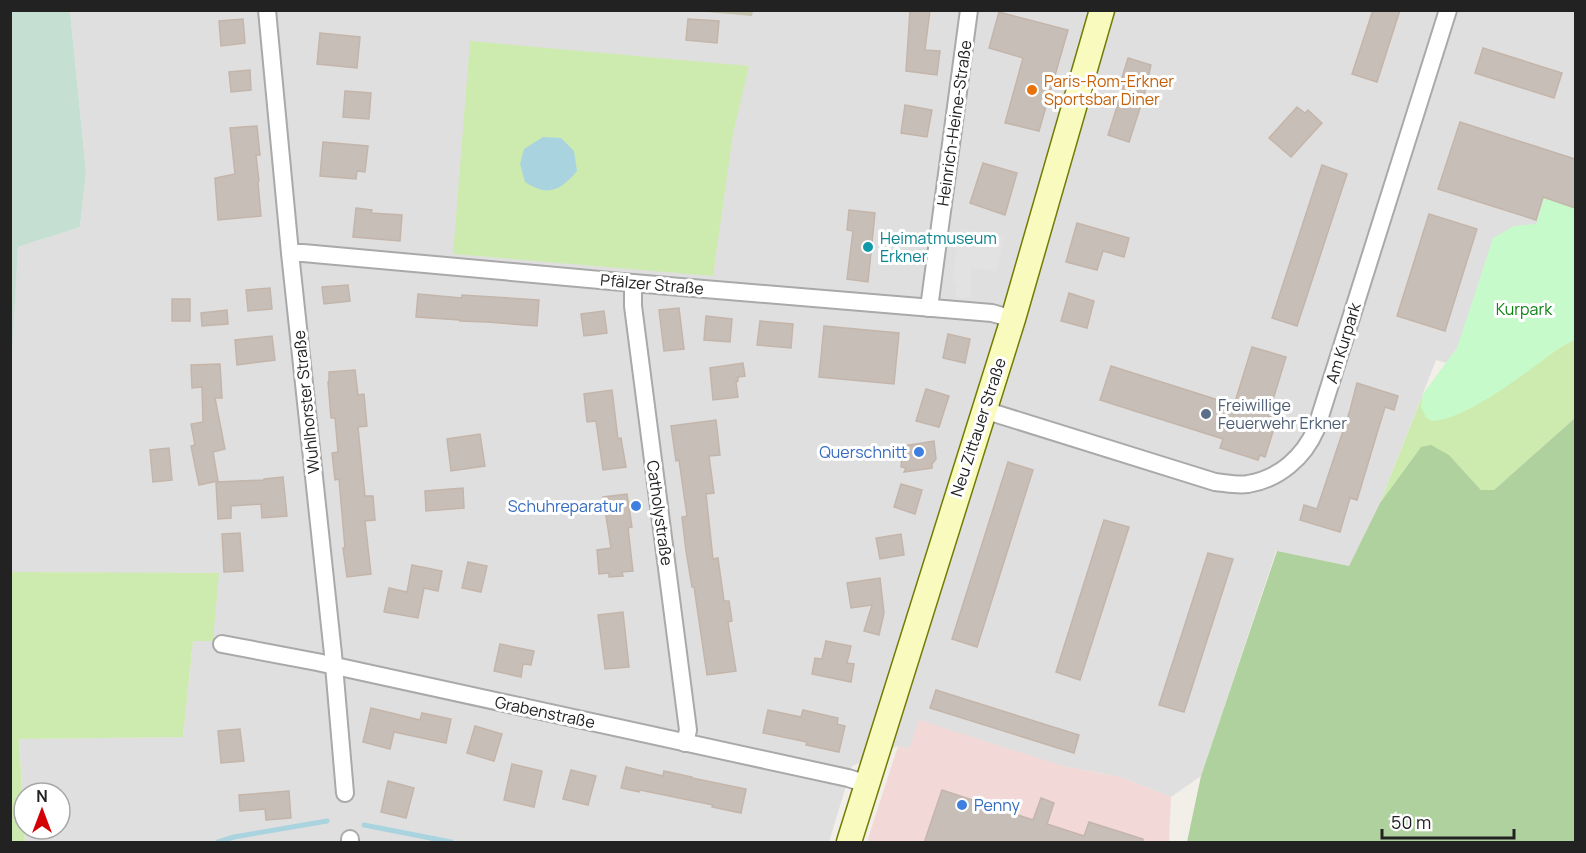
<svg xmlns="http://www.w3.org/2000/svg" width="1586" height="853" viewBox="0 0 1586 853" font-family="Manrope,sans-serif">
	<style>
		.residential { fill: #e0dfdf; fill-rule: evenodd }
		.commercial { fill: #f2d9d8 }
		.construction { fill: #c7c6b3 }
		.grass { fill: #ceebaf }
		.forest { fill: #aed19d }
		.wetland { fill: #c5e0d3 }
		.park { fill: #c7faca }
		.parking { fill: #e2e2e2 }
		.water { fill: #a9d4df }
		.lines { fill: none; stroke-linecap: round; stroke-linejoin: round }
		.stream { stroke: #a9d4df; stroke-width: 5 }
		.building { fill: #c7beb7; stroke: #c4b5aa; stroke-width: 1.5 }
		.minor-casing { stroke: #a9a9a9; stroke-width: 20 }
		.secondary-casing { stroke: #727c05; stroke-width: 27 }
		.minor { stroke: #fff; stroke-width: 16 }
		.secondary { stroke: #f8fabe; stroke-width: 24 }
		.food-dot { fill: #e8710a; stroke: #fff; stroke-width: 2 }
		.culture-dot { fill: #0f9aa8; stroke: #fff; stroke-width: 2 }
		.service-dot { fill: #5c6f8a; stroke: #fff; stroke-width: 2 }
		.shop-dot { fill: #3f7fe0; stroke: #fff; stroke-width: 2 }
		.labels { text-anchor: middle; stroke-width: 6; stroke-linejoin: round; paint-order: stroke }
		.food-label { font-size: 16px; fill: #c56008; stroke: #fff; text-anchor: start }
		.street-label { font-size: 16px; fill: #222; stroke: #fff }
		.culture-label { font-size: 16px; fill: #0d838f; stroke: #fff; text-anchor: start }
		.park-label { font-size: 16px; fill: #0c8313; stroke: #fff }
		.service-label { font-size: 16px; fill: #4e5e75; stroke: #fff; text-anchor: start }
		.shop-label { font-size: 16px; fill: #366cbe; stroke: #fff; text-anchor: end }
	</style>
	<rect width="100%" height="100%" fill="#f2eee8"/>
	<path class="residential" d="M70,11H1575V232L1473,370L1436,360L1380,503L1349,566L1276,551L1201,776L1171,797L1120,777L1063,766L908,749L898,746L852,766L829,842H25L19,739L183,737L193,641L219,574L11,572L10,370L18,247L80,227L86,172ZM24,793H60V829H24Z"/>
	<polygon class="commercial" points="919,720 1063,766 1120,777 1171,797 1169,842 867,842 898,746 909,749"/>
	<polygon class="construction" points="695,11 753,11 752,16"/>
	<g class="grass">
		<polygon points="470,41 749,66 733,134 713,276 453,254"/>
		<polygon points="1575,339 1575,418 1494,490 1481,490 1449,455 1421,447 1380,503 1423,394 1421,407 1561,347"/>
		<polygon points="11,563 11,572 219,573 213,641 193,641 183,737 19,739 25,842 11,842"/>
	</g>
	<polygon class="forest" points="1575,418 1575,842 1187,842 1201,776 1277,551 1349,566 1380,503 1421,447 1431,445 1449,455 1481,490 1494,490"/>
	<polygon class="wetland" points="11,10 70,11 86,172 80,227 18,247 11,370"/>
	<path class="park" d="M1547,189L1575,196V339L1561,347C1531,368 1467,421 1431,421L1426,417L1421,407L1423,394L1457,348L1493,238L1514,226L1536,224Z"/>
	<polygon class="parking" points="960,229 1004,236 997,271 971,268 971,297 956,298 956,282 952,281"/>
	<path class="water" d="M543,137L561,138L574,151L577,171C560,191 548,197 525,182L520,164L524,149Z"/>
	<g class="lines">
		<g class="stream">
			<polyline points="364,825 451,842"/>
			<polyline points="218,842 234,837 327,821"/>
		</g>
	</g>
	<g class="building">
		<polygon points="910,10 930,10 925,50 940,51 937,75 906,71"/>
		<polygon points="1373,10 1400,10 1377,82 1352,74"/>
		<polygon points="999,12 1068,30 1039,131 1005,123 1023,58 989,48"/>
		<polygon points="243,19 245,43 221,46 219,21"/>
		<polygon points="688,19 719,21 717,43 686,40"/>
		<polygon points="320,33 360,37 357,68 317,64"/>
		<polygon points="1483,48 1562,73 1554,98 1475,73"/>
		<polygon points="1128,58 1151,65 1144,96 1129,142 1108,135 1125,82 1121,81"/>
		<polygon points="250,70 251,90 231,92 229,72"/>
		<polygon points="345,91 371,93 369,119 343,117"/>
		<polygon points="905,105 932,110 927,137 901,133"/>
		<polygon points="1297,107 1305,113 1308,110 1322,123 1291,157 1269,138"/>
		<polygon points="1460,122 1575,159 1575,208 1543,197 1536,220 1438,189"/>
		<polygon points="257,126 260,155 256,155 259,181 258,182 261,216 218,220 215,178 235,174 230,128"/>
		<polygon points="323,142 368,146 365,172 357,171 356,179 320,176"/>
		<polygon points="983,163 1017,173 1005,215 970,203"/>
		<polygon points="1322,165 1347,174 1297,326 1272,318"/>
		<polygon points="356,208 372,210 371,213 402,215 400,241 353,237"/>
		<polygon points="849,210 875,213 868,282 847,279 853,231 847,230"/>
		<polygon points="1429,214 1477,229 1445,331 1397,316"/>
		<polygon points="1077,223 1129,238 1124,257 1103,251 1097,270 1066,262"/>
		<polygon points="348,285 350,301 324,304 322,287"/>
		<polygon points="270,288 272,309 248,311 246,290"/>
		<polygon points="1069,293 1094,301 1087,328 1061,321"/>
		<polygon points="418,294 462,298 462,295 539,300 537,326 487,322 460,321 460,320 416,317"/>
		<rect x="172" y="299" width="18" height="22"/>
		<polygon points="679,308 684,349 664,351 659,310"/>
		<polygon points="227,310 228,324 202,326 201,313"/>
		<polygon points="604,311 607,333 584,336 581,314"/>
		<polygon points="706,316 732,319 730,342 704,340"/>
		<polygon points="760,321 793,324 791,348 757,345"/>
		<polygon points="824,326 899,333 894,384 819,377"/>
		<polygon points="948,334 970,339 965,363 943,358"/>
		<polygon points="272,336 275,360 237,365 235,340"/>
		<polygon points="1252,347 1286,357 1268,416 1277,419 1265,457 1260,455 1258,460 1220,448 1223,439 1100,400 1111,366 1234,405"/>
		<polygon points="743,363 745,376 738,377 738,381 736,382 738,397 713,400 710,368"/>
		<polygon points="220,364 222,398 215,398 225,449 213,452 218,481 199,485 191,446 195,445 191,424 203,422 202,387 192,388 191,365"/>
		<polygon points="355,370 358,395 364,394 367,426 358,427 365,496 373,496 375,520 365,521 371,574 347,577 343,548 345,548 339,479 335,480 332,453 338,452 335,418 331,418 328,382 329,382 329,372"/>
		<polygon points="1357,383 1398,396 1394,410 1385,407 1357,500 1350,498 1340,532 1300,520 1304,505 1317,509 1350,410"/>
		<polygon points="926,389 949,396 939,427 916,421"/>
		<polygon points="612,390 618,439 621,438 626,467 603,470 596,421 587,422 584,394"/>
		<polygon points="716,420 720,455 709,456 714,493 706,494 713,559 718,558 724,601 729,601 732,621 728,622 736,671 707,675 694,587 692,587 686,551 682,517 687,516 679,460 676,461 671,426"/>
		<polygon points="480,434 485,466 451,471 447,439"/>
		<polygon points="934,441 936,459 932,464 932,468 904,472 906,468 901,467 903,446"/>
		<polygon points="169,448 172,480 153,482 150,450"/>
		<polygon points="1008,462 1033,470 977,647 952,639"/>
		<polygon points="283,477 287,516 262,518 261,504 231,506 231,518 218,519 216,482 264,480 264,479"/>
		<polygon points="901,484 922,490 915,514 894,507"/>
		<polygon points="463,488 464,508 426,511 425,491"/>
		<polygon points="627,494 632,527 628,528 633,571 622,572 623,576 609,577 609,573 599,574 597,550 611,548 603,497"/>
		<polygon points="1104,520 1129,527 1080,680 1056,672"/>
		<polygon points="240,533 243,571 224,572 222,534"/>
		<polygon points="901,534 904,555 880,559 876,538"/>
		<polygon points="1208,553 1233,559 1184,712 1159,705"/>
		<polygon points="468,562 487,566 481,592 462,588"/>
		<polygon points="412,565 442,571 438,591 424,588 418,618 384,612 389,588 407,592"/>
		<polygon points="880,578 884,613 879,635 864,631 872,605 851,608 847,583"/>
		<polygon points="623,612 629,667 605,669 598,615"/>
		<polygon points="826,641 851,646 847,663 854,664 851,682 812,674 815,658 822,659"/>
		<polygon points="500,644 534,651 531,665 523,664 521,677 494,671"/>
		<polygon points="936,690 1079,735 1074,753 930,708"/>
		<polygon points="371,708 420,720 422,713 451,719 446,743 394,732 390,749 363,742"/>
		<polygon points="768,710 801,717 803,710 838,718 837,724 845,726 839,752 806,745 807,742 763,733"/>
		<polygon points="475,726 502,734 494,761 467,753"/>
		<polygon points="240,729 244,761 221,763 218,731"/>
		<polygon points="512,764 542,771 534,807 504,800"/>
		<polygon points="626,767 663,776 664,771 692,777 692,778 746,789 741,813 712,807 713,805 640,790 639,792 621,788"/>
		<polygon points="571,770 596,776 588,805 563,799"/>
		<polygon points="388,781 414,788 406,818 381,812"/>
		<polygon points="942,790 1033,820 1041,798 1054,803 1047,824 1084,836 1089,822 1143,839 1143,843 924,843"/>
		<polygon points="289,791 291,818 266,820 265,809 240,811 239,795"/>
	</g>
	<g class="lines">
		<g class="minor-casing">
			<g id="minor">
				<polyline points="267,10 290,253 333,654 345,793"/>
				<polyline points="290,253 303,253 633,283 992,313 1013,319"/>
				<polyline points="633,283 633,306 688,730 685,743"/>
				<polyline points="929,308 969,10"/>
				<path d="M984,410L1215,482C1226,483 1238,486 1248,484C1279,479 1304,457 1316,429L1448,10"/>
				<polyline points="222,644 317,662 848,778 867,784"/>
				<polyline points="350,839 350,842"/>
			</g>
		</g>
		<g class="secondary-casing">
			<polyline id="secondary" points="849,842 1013,319 1102,10"/>
		</g>
		<use href="#minor" class="minor"/>
		<use href="#secondary" class="secondary"/>
	</g>
	<circle class="food-dot" cx="1032" cy="90" r="6"/>
	<circle class="culture-dot" cx="868" cy="247" r="6"/>
	<circle class="service-dot" cx="1206" cy="414" r="6"/>
	<g class="shop-dot">
		<circle cx="919" cy="452" r="6"/>
		<circle cx="636" cy="506" r="6"/>
		<circle cx="962" cy="805" r="6"/>
	</g>
	<g class="labels">
		<g class="food-label">
			<text x="1044" y="87">Paris-Rom-Erkner<tspan x="1044" dy="18">Sportsbar Diner</tspan></text>
		</g>
		<g class="street-label">
			<text transform="translate(954 123) rotate(-82)" y="6">Heinrich-Heine-Straße</text>
			<text transform="translate(652 284) rotate(5)" y="6">Pfälzer Straße</text>
			<text transform="translate(1343 343) rotate(-73)" y="6">Am Kurpark</text>
			<text transform="translate(306 402) rotate(-96)" y="6">Wuhlhorster Straße</text>
			<text transform="translate(978 427) rotate(-72)" y="6">Neu Zittauer Straße</text>
			<text transform="translate(660 513) rotate(82)" y="6">Catholystraße</text>
			<text transform="translate(545 712) rotate(12)" y="6">Grabenstraße</text>
		</g>
		<g class="culture-label">
			<text x="880" y="244">Heimatmuseum<tspan x="880" dy="18">Erkner</tspan></text>
		</g>
		<g class="park-label">
			<text x="1524" y="315">Kurpark</text>
		</g>
		<g class="service-label">
			<text x="1218" y="411">Freiwillige<tspan x="1218" dy="18">Feuerwehr Erkner</tspan></text>
		</g>
		<g class="shop-label">
			<text x="907" y="458">Querschnitt</text>
			<text x="624" y="512">Schuhreparatur</text>
			<text x="974" y="811" text-anchor="start">Penny</text>
		</g>
	</g>
	<rect width="1586" height="853" fill="none" stroke="#222222" stroke-width="24"/>
	<g transform="translate(42 811)"><circle r="28" fill="#ffffff" stroke="#a7a7a7" stroke-width="1.5"/>
	<path d="M0-4.5L10 22L0 15L-10 22Z" fill="#d30005"/>
	<text y="-9" font-size="16" font-weight="bold" text-anchor="middle" fill="#222222">N</text>
	</g>
	<path d="M1382 829v9h132v-9" fill="none" stroke="#222222" stroke-width="3"/>
	<text x="1391" y="829" font-size="18" fill="#222222" stroke="#ffffff" stroke-width="4.5" paint-order="stroke">50 m</text>
</svg>
